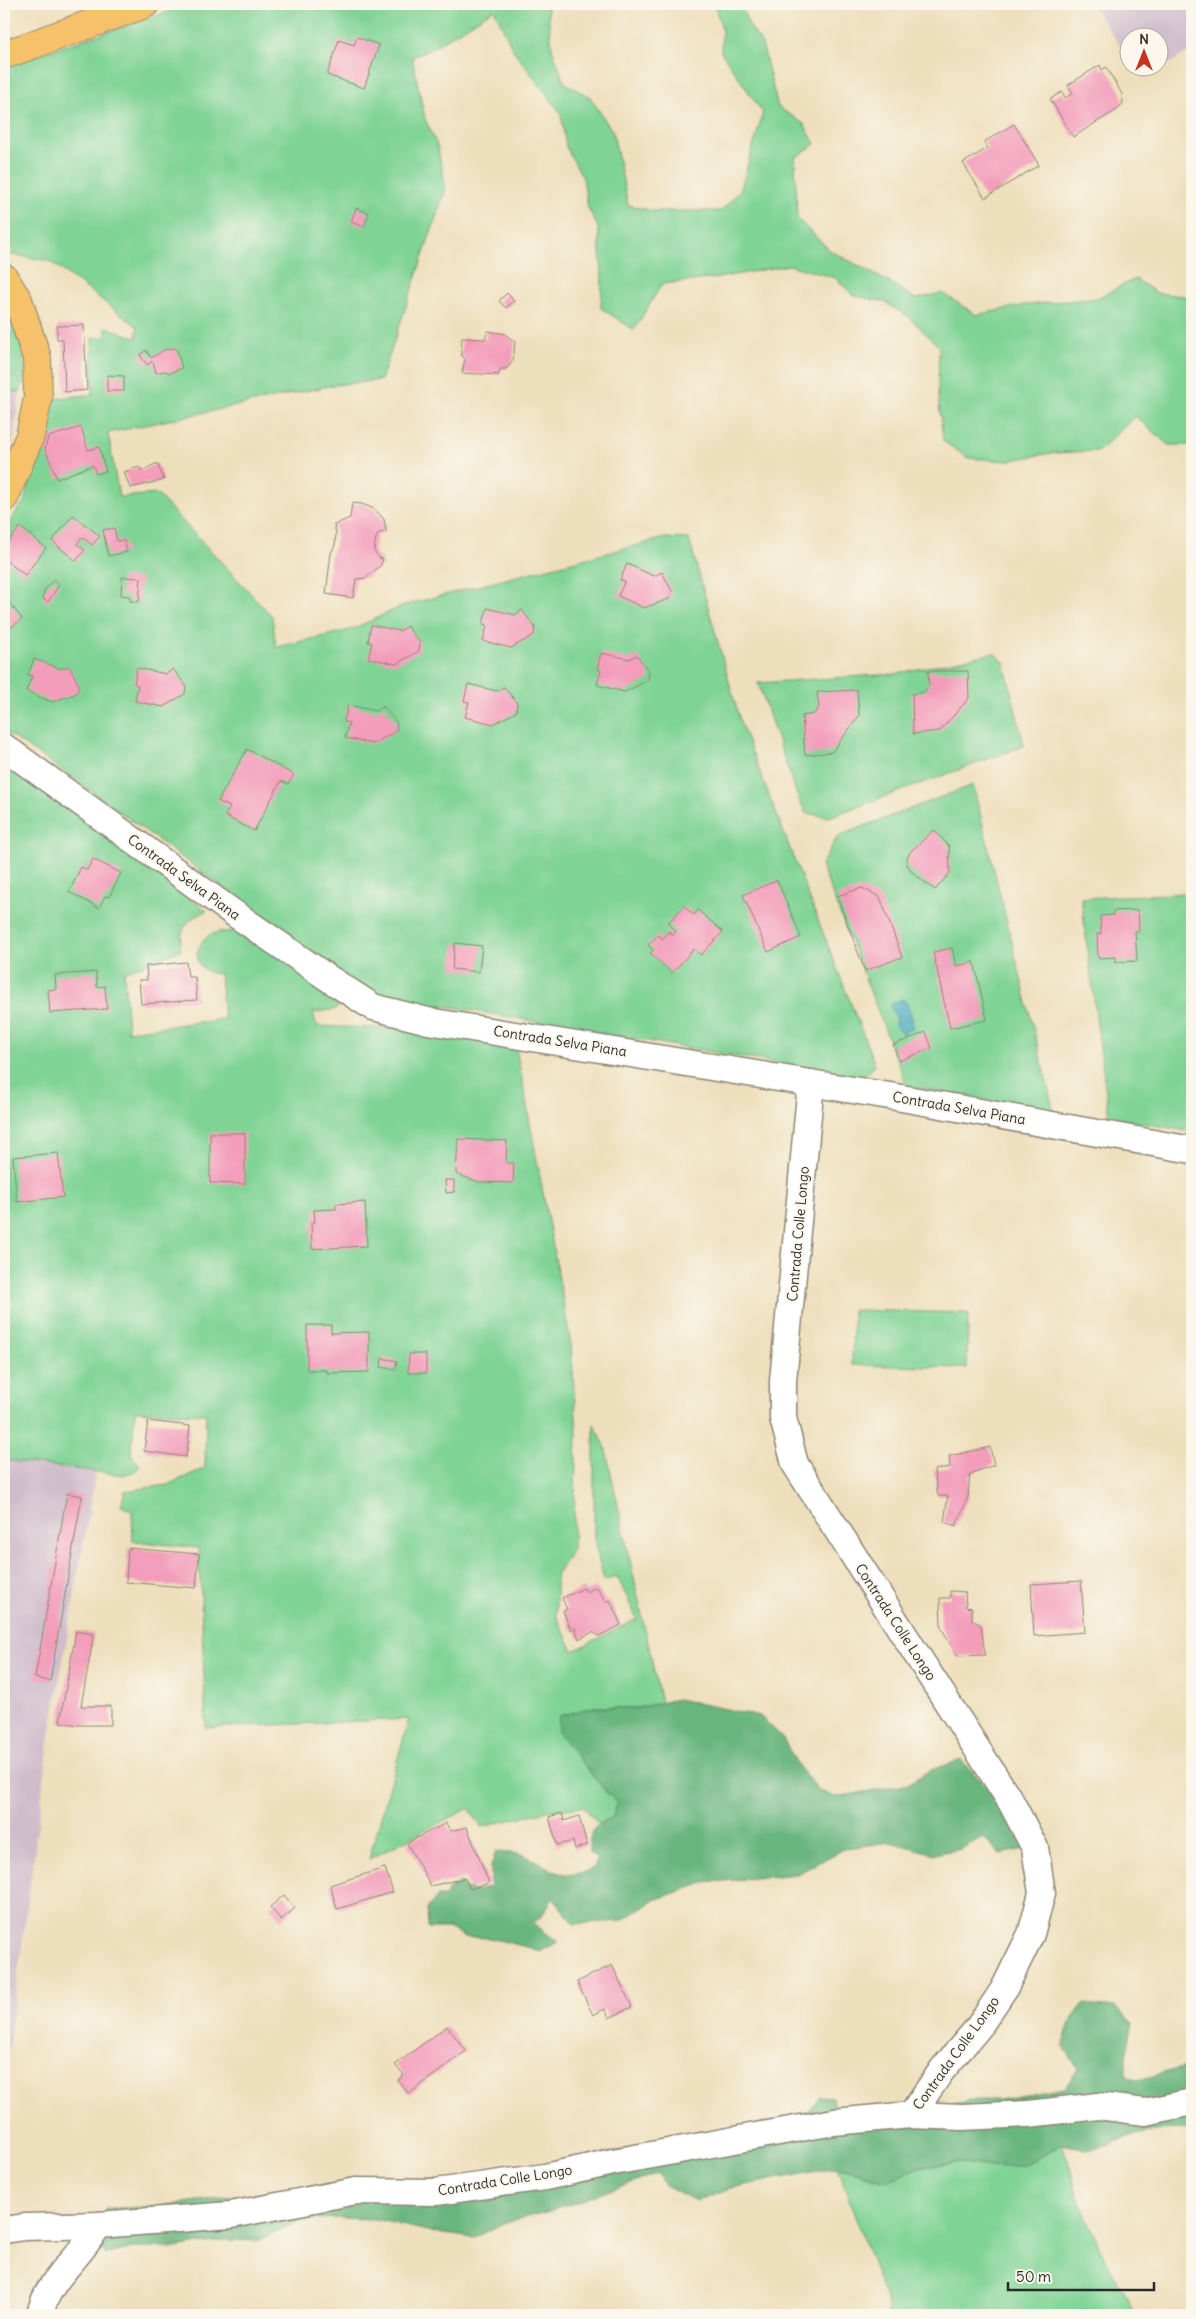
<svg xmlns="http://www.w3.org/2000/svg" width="1196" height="2319" viewBox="0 0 1196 2319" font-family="Delius,sans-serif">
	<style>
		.industrial { fill: #d0bdcc }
		.green { fill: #7fd395; stroke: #557f60 }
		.forest { fill: #67b57e; stroke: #497054 }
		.water { fill: #40a9c0; stroke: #366a76 }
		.building { fill: #f39dbb }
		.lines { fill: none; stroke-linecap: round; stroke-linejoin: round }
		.minor-casing { stroke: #8c8574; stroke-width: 29 }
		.major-casing { stroke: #8c8574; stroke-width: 30 }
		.minor { stroke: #fff; stroke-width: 26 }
		.major { stroke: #f5c16b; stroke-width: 28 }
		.labels { text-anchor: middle; stroke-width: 4; stroke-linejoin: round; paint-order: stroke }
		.street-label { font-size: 14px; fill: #2b2b2b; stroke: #fbf7ec }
	</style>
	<rect width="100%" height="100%" fill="#fbf7ec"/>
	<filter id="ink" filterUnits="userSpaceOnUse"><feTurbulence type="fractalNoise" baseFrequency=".02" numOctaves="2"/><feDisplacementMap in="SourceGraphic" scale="10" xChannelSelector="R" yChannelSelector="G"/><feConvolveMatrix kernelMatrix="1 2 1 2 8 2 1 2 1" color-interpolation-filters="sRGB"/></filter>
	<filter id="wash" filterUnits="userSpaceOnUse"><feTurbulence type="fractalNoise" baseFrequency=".0096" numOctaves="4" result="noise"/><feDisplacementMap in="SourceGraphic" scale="20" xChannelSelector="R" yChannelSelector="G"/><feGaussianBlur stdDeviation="1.12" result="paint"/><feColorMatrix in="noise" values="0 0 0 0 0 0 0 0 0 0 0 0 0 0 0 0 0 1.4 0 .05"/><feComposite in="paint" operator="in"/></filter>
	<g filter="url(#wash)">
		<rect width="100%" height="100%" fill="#eedfbc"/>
		<g class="industrial">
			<polygon points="1091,4 1192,4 1192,50 1144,78 1136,68 1158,68 1158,38 1128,38 1128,57"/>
			<polygon points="4,392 20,392 11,451 4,467"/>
			<polygon points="4,1460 96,1471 50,1735 4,2079"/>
		</g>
		<g class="green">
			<polygon points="192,4 547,4 552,48 564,82 590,97 613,132 628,205 654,211 721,211 740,191 763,113 721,52 722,29 716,9 711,4 740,4 749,25 762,44 778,107 804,124 815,144 795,158 797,219 831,251 896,286 915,299 943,293 976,315 1025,305 1097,298 1135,279 1157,293 1192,297 1192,445 1168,445 1135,416 1099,451 1052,453 1005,461 968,458 943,441 938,395 939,347 910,318 885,302 852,295 836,278 789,265 718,278 662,284 634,330 601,308 602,274 598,227 588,208 583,178 566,147 561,113 513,50 494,9 429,50 412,57 425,119 437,145 446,188 381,380 334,385 108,433 119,497 157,494 272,616 276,647 350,630 405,605 665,538 689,539 741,724 875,1065 862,1078 440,1005 439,1011 387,1000 355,984 76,780 4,731 4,528 23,503 37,459 51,399 93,394 92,338 105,338 106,327 136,338 138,327 50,261 7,254 4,250 4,68 9,64"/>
			<path d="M4,297C16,324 33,363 20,392H4Z"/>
			<polygon points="994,653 1004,662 1024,746 829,817 806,813 798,798 758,683 894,674"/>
			<path d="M4,760L207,911C188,918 179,928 181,950L124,972L128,1031L224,1019L220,974L211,973L202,968L198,962L197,952L202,942L209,935L219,932L241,931L343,1001L336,1009L313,1013L317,1026L400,1029L515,1042L571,1344L577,1433L573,1549L556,1576V1615L573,1651L637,1619L617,1576L604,1581L594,1540V1424L605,1446L661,1703L637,1708L593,1707L558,1733C579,1756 595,1782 617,1803L613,1817L598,1824L584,1807L547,1811L481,1827L469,1808L369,1859L409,1719L206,1728L199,1548L133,1541L132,1511L121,1506L125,1491L167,1485L205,1468L206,1414L135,1411L131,1455L140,1465L136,1471L123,1475L4,1460Z"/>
			<polygon points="973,785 1054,1112 907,1086 821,865 838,836"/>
			<polygon points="1192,893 1192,1132 1109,1117 1081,898"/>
			<polygon points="853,1310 968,1313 967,1368 852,1365"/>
			<polygon points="1062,2144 1068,2160 1078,2197 1105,2259 1136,2315 887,2315 889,2309 837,2167 887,2181 919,2168 956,2162 999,2168 1045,2155"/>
		</g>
		<g class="forest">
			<path d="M677,1699L760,1716L783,1738L796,1763L818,1790L835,1797L906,1785L931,1770L961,1760L987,1787L1025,1849L1000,1854L983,1837L961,1849L935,1854L890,1842L846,1848L797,1874L704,1883L654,1900L621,1921L574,1924L553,1898L541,1917L533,1923L558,1942L540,1952L531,1948L490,1938L465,1937L449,1928H428L427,1908L438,1896H446L449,1888L461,1882L465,1889L477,1891L491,1886V1866L496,1851C505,1854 514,1852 523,1855C554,1867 559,1884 594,1868L597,1859L589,1853C590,1830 591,1827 613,1817L617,1803C595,1782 579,1756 558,1733L559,1716L593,1707L637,1708Z"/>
			<path d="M1084,2004L1115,2007L1133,2024L1126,2056V2076L1138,2080L1192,2065V2130L1167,2129L1130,2136L1107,2146L1086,2149L1062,2144L1024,2165L999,2168L956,2162L919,2168L887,2181L837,2167L731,2188L696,2201L665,2185L658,2173L551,2211L503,2223L475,2238L436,2233L375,2219L335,2218L299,2221L257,2241L226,2240L175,2248H133L105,2255L102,2242L106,2208L153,2207L295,2188L365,2181H448L532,2168L806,2115L820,2096L832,2097L837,2112L939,2107L971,2100H998L1065,2088L1078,2069L1063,2045C1067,2028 1072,2017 1084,2004Z"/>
		</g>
		<path class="water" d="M900,1000H904C910,1007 914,1021 912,1029L902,1033L895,1026L896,1016L890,1007L891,1004Z"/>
		<g id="blocks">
			<g class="building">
				<polygon points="357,37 379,45 364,88 327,75 339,40 354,45"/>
				<polygon points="1100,65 1102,70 1106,67 1122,94 1123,103 1118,109 1073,137 1050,99 1062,92 1065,98 1073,93 1068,85"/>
				<polygon points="1014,124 1039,165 985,198 963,163 988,148 984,142"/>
				<polygon points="356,208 369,213 364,227 351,222"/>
				<polygon points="507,293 514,301 506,308 499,301"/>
				<polygon points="84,325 87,390 65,392 63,339 57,339 57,326"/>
				<polygon points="488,331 505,334 515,342 513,361 506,369 500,369 499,375 462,373 465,359 461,355 462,338 485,339"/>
				<polygon points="176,348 182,368 170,373 164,371 156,373 153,361 147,365 140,355 146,350 151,358 164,350"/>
				<polygon points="107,375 124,376 124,391 107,391"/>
				<polygon points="81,427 88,450 99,447 106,471 96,474 93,465 57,479 45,449 48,437"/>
				<polygon points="157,463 164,480 130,488 124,472 139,467 142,471"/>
				<polygon points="352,503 362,504 374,509 384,519 386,531 378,534 376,538 374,551 379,558 383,559 381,565 366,578 356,579 353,598 326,594 331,553 335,545 336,533 334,525 350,518"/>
				<polygon points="73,515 100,536 92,545 82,537 77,544 85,550 76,561 52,541"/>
				<polygon points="20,527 46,548 25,575 4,559 4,547"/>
				<polygon points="114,528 117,541 124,540 127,552 108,556 103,530"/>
				<polygon points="627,564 654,576 662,572 672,591 669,599 644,608 618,596 625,581 620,580"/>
				<polygon points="122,577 141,578 139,602 130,601 130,596 121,595"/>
				<polygon points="54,579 59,585 48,602 43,599 44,591"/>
				<polygon points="4,596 22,619 4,633"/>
				<polygon points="487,608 515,615 522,610 535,627 534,635 511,648 483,641 487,625 483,624"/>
				<polygon points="371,625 400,631 407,626 420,643 419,651 396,664 368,658 372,643 368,642"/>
				<polygon points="601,653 629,659 637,655 649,672 648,680 625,692 597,685 601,670 597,669"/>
				<polygon points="34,659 61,669 69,666 79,685 77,693 52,702 26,691 32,676 28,675"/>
				<polygon points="137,668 166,674 173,669 186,686 185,694 163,707 135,701 138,685 134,684"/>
				<polygon points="928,671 968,671 969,698 940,731 913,734 912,694 924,692 929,686"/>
				<polygon points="468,684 497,691 504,687 517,703 516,712 493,724 465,717 469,702 464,701"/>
				<polygon points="857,690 859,716 832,752 805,755 802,716 814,714 819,707 817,692"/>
				<polygon points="348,705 376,711 383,706 397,723 396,731 373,744 345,738 349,723 344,722"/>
				<polygon points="247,749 294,775 288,784 281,781 254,831 225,816 230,807 218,801"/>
				<polygon points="934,830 949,846 950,873 935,890 912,872 907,865 907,858 911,851"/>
				<polygon points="93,859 121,873 109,897 105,896 99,908 69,892 81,867 87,870"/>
				<polygon points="777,880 801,937 768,952 743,895"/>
				<polygon points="862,888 880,897 902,957 865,971 837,896"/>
				<polygon points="684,906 694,915 698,910 723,932 701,955 694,949 672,973 650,953 653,950 648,945 658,935 662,939 669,931 673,935 676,931 668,923"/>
				<polygon points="1138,910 1139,931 1135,931 1137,961 1116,962 1116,957 1098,958 1097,934 1101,934 1100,916 1113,915 1113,911"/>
				<polygon points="455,943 482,946 479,972 452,969"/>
				<polygon points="952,948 956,966 974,962 987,1020 950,1028 933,952"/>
				<polygon points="186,962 188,977 195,977 197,1000 141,1004 139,980 147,980 146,966"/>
				<polygon points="96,972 97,987 105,986 107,1009 50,1013 48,990 56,989 55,975"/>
				<polygon points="926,1032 932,1048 899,1061 893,1045"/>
				<polygon points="210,1133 245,1133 245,1184 210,1183"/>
				<polygon points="458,1139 507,1141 506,1163 514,1163 513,1183 479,1182 456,1174"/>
				<polygon points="58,1153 63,1197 17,1202 13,1157"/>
				<polygon points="445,1180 454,1180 454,1192 446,1193"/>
				<polygon points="365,1202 367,1246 312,1249 311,1222 315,1222 314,1210 336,1209 336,1204"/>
				<polygon points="307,1325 331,1325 331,1333 369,1332 369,1372 327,1373 327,1370 307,1370"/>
				<polygon points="409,1354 426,1354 426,1373 408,1373"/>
				<polygon points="382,1358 397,1361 395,1370 381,1367"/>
				<polygon points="148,1421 190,1426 186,1457 144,1451"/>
				<polygon points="990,1447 994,1465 970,1474 968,1497 956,1526 944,1522 948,1496 938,1496 934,1470 950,1467 949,1456"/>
				<polygon points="67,1493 82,1496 50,1681 35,1678"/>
				<polygon points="128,1548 199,1554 196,1588 126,1582"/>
				<polygon points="1081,1581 1085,1632 1034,1636 1031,1584"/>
				<polygon points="596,1587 607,1602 610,1600 621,1625 599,1636 593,1632 579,1639 575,1628 571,1630 563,1611 567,1609 562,1598 584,1588 586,1592"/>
				<polygon points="950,1591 965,1592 966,1607 972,1608 972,1620 981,1625 985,1655 957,1656 941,1627 940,1598 950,1598"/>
				<polygon points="76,1631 94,1634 81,1706 111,1706 111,1725 78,1725 60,1722"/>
				<polygon points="562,1813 564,1821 579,1816 587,1845 575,1849 573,1841 557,1845 549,1817"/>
				<polygon points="446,1823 450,1831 467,1827 489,1883 470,1889 465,1878 431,1886 407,1843"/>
				<polygon points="385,1868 393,1892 337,1909 330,1885"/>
				<polygon points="284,1895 295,1908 281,1920 270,1907"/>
				<polygon points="612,1965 632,2007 609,2018 605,2009 593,2015 577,1982"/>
				<polygon points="447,2026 466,2051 409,2094 398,2080 404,2075 395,2065"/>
			</g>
		</g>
	</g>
	<g filter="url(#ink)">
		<use href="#blocks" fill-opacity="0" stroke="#8c8574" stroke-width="1"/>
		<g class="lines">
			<g class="minor-casing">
				<g id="minor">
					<polyline points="4,747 235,914 328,978 373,1007 428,1021 896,1097 1192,1150"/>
					<polyline points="811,1083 783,1381 783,1418 795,1464 1011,1802 1035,1848 1042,1893 1031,1934 1004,1989 978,2028 942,2070 911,2115"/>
					<polyline points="4,2230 25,2227 98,2225 231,2215 356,2191 436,2192 545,2177 613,2162 834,2122 911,2115 962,2117 1028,2114 1098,2106 1145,2112 1192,2102"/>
					<path d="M40,2315C47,2278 82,2257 98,2225"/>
				</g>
			</g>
			<g class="major-casing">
				<g id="major">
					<polyline points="4,55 145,4"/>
					<polyline points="4,278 18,300 37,358 38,398 30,436 4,498"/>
				</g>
			</g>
			<use href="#minor" class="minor"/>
			<use href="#major" class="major"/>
		</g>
	</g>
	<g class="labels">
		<g class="street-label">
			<text transform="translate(184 877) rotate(36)" y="5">Contrada Selva Piana</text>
			<text transform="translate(560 1041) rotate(9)" y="5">Contrada Selva Piana</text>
			<text transform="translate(959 1108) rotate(10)" y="5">Contrada Selva Piana</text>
			<text transform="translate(798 1234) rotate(-85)" y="5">Contrada Colle Longo</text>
			<text transform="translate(896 1622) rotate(57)" y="5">Contrada Colle Longo</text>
			<text transform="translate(956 2053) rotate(-54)" y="5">Contrada Colle Longo</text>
			<text transform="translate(505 2180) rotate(-9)" y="5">Contrada Colle Longo</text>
		</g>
	</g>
	<rect width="1196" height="2319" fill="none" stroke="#fbf7ec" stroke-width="20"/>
	<g transform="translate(1144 52)"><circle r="24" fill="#fbf7ec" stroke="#a8a59f"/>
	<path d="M0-4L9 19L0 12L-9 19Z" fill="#c8321e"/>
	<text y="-8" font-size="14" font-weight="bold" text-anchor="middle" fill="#2b2b2b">N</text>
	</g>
	<path d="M1008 2282v8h146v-8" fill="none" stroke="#2b2b2b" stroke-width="2.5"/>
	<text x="1016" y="2282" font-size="15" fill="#2b2b2b" stroke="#fbf7ec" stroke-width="4" paint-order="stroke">50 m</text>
</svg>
